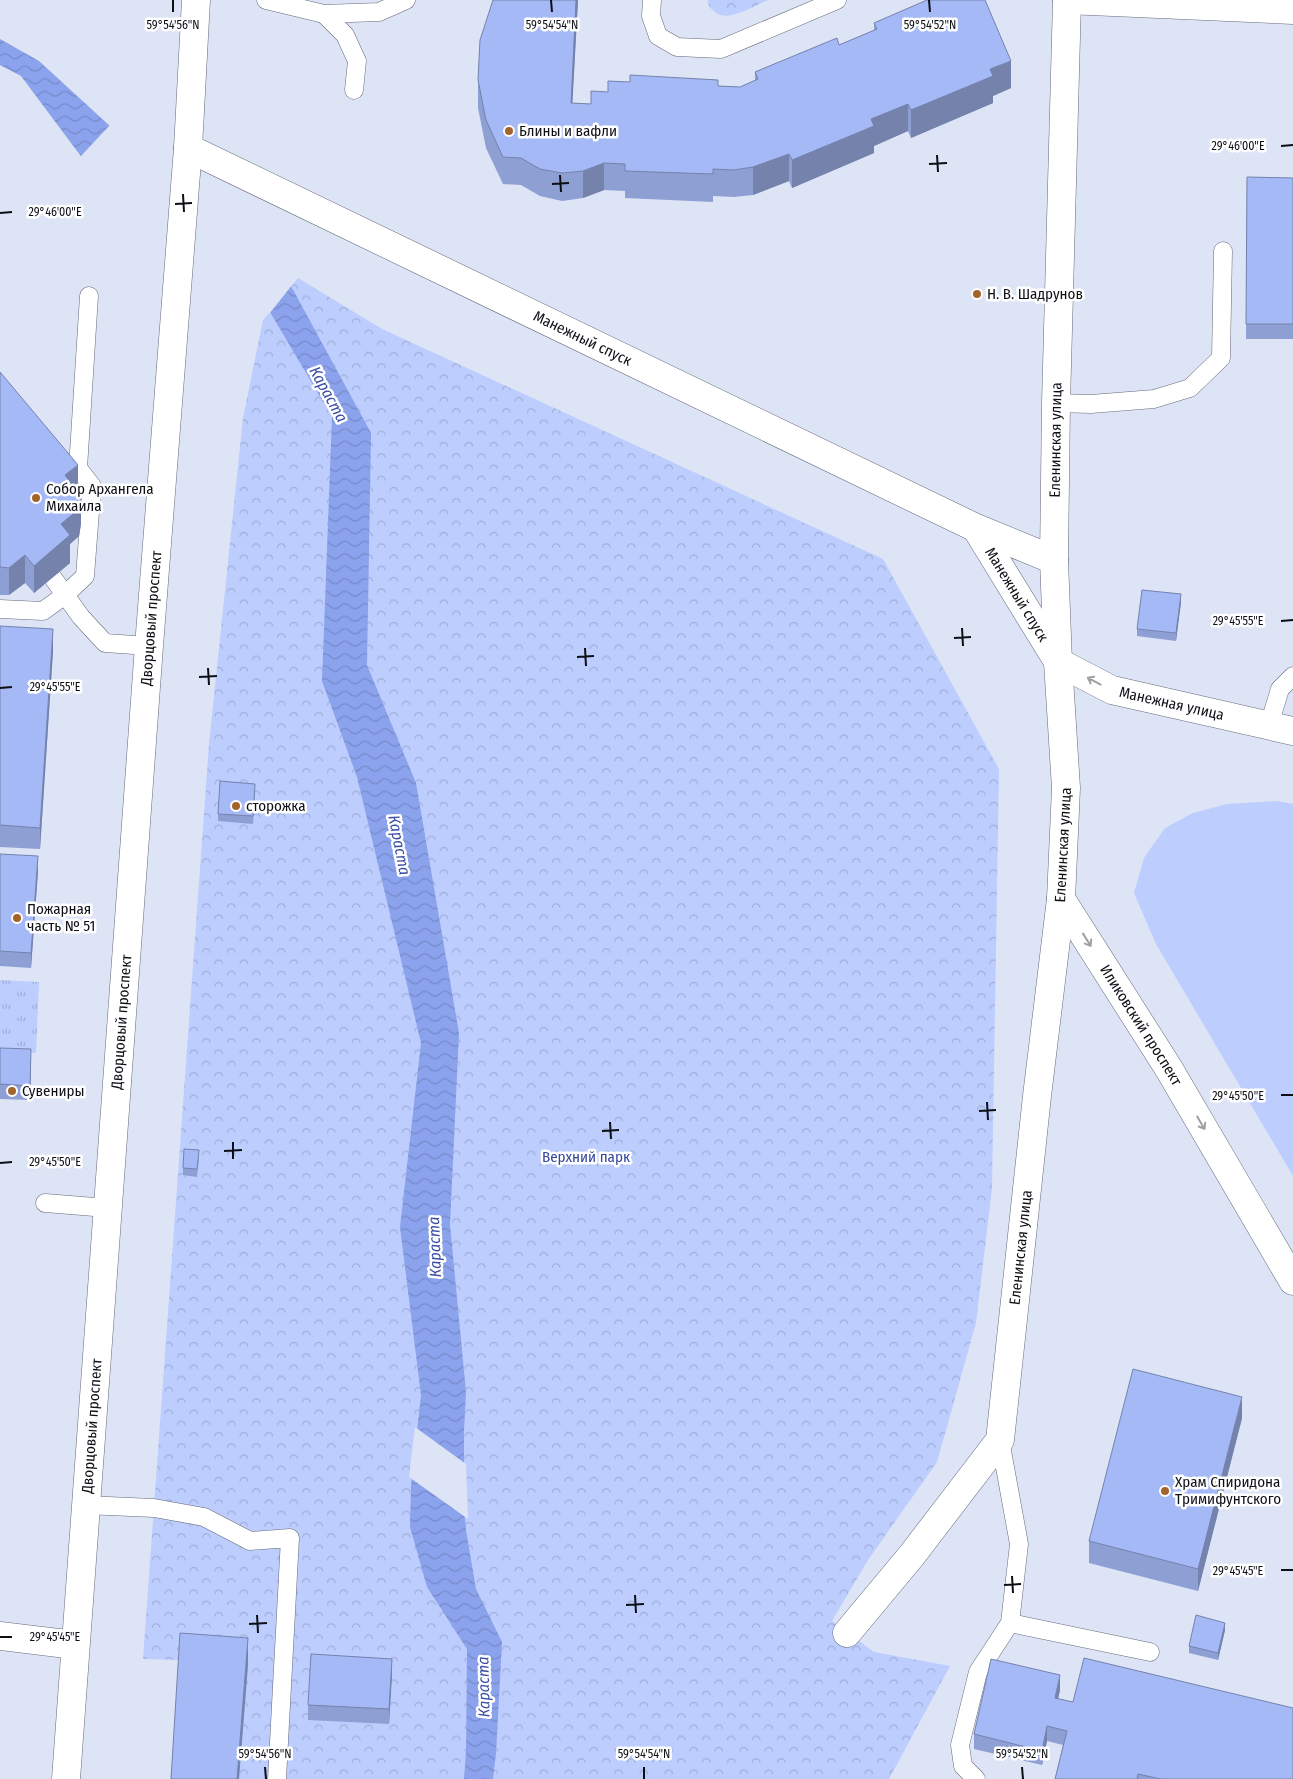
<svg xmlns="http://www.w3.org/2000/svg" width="1293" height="1779" viewBox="0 0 1293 1779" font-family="'Fira Sans Condensed',sans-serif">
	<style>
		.grass { fill: url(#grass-tufts) }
		.park { fill: url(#park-crowns) }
		.pitch { fill: #bccdfe }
		.water { fill: url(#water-waves) }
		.pier { fill: #dde4f6 }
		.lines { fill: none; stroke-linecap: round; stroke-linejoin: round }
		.service-casing { stroke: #656a7a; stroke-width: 19 }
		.minor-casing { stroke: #656a7a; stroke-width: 29 }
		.tertiary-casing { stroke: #656a7a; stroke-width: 29 }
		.secondary-casing { stroke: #656a7a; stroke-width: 29 }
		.primary-casing { stroke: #656a7a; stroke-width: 29 }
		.service { stroke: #fff; stroke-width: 18 }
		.minor { stroke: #fff; stroke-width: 28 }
		.tertiary { stroke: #fff; stroke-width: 28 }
		.secondary { stroke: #fff; stroke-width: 28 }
		.primary { stroke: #fff; stroke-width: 28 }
		.wall { fill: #8e9fd4 }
		.shaded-wall { fill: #7482ac }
		.building { fill: #a5b9f6; stroke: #7482ac }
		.oneway { stroke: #9e9fa1 }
		.ticks { fill: none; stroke: #0d0f15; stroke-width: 2 }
		.poi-dot { fill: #a2642a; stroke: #fff; stroke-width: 2 }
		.labels { text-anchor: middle; stroke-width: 5; stroke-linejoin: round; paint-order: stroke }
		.poi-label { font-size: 15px; fill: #0d0f15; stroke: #fff; text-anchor: start }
		.street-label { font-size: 15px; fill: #0d0f15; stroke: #fff }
		.park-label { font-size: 15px; fill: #34469d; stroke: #fff }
		.water-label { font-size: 16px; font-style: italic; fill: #3a4da5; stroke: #fff }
		.ticks-label { font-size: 12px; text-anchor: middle; fill: #0d0f15; stroke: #fff; stroke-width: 5; stroke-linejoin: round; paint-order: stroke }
	</style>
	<defs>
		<pattern id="grass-tufts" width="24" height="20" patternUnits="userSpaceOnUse" patternTransform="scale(1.25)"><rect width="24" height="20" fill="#bccdfe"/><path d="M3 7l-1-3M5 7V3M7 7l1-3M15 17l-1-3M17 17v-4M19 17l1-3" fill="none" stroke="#a0afd9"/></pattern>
		<pattern id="park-crowns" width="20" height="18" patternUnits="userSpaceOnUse" patternTransform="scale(1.25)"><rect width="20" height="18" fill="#bccdfe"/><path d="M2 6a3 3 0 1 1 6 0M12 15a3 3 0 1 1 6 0" fill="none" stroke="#a0afd9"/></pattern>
		<pattern id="water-waves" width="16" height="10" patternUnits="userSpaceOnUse" patternTransform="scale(1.25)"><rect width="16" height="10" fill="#8ba2ec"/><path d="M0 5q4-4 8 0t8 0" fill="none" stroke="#778aca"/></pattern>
	</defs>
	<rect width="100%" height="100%" fill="#dde4f6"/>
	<polygon class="grass" points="0,980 39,982 36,1053 0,1051"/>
	<g class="park">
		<path d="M708,0H768C754,6 725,25 713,10C709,7 708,5 708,0Z"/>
		<polygon points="298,278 382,329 883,559 999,769 992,1188 976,1323 937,1462 868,1560 832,1621 874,1652 950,1666 889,1779 173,1779 179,1660 143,1659 209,744 243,418 263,320"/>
	</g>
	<polygon class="pitch" points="1277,801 1293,804 1293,1176 1156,944 1134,893 1144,858 1165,828 1193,813 1227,804"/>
	<polygon class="water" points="0,39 39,61 111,127 291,286 371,433 367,665 416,783 459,1033 450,1225 466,1392 464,1430 464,1510 466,1530 476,1589 502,1642 496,1753 493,1779 464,1779 466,1752 467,1649 427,1587 410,1527 411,1486 421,1395 400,1227 421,1043 357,777 322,681 332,417 270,312 260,301 83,159 21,76 0,65"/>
	<g class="pier">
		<polygon points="111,124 293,284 269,314 259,302 82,161 79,158"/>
		<polygon points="415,1427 466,1464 468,1519 409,1477"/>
	</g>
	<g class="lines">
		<g class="service-casing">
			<g id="service">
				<polyline points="266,0 324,14 379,12 406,0"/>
				<polyline points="652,0 651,16 658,36 677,47 721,49 837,0"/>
				<polyline points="324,14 345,35 357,61 354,90"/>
				<polyline points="1056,403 1091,404 1154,399 1190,388 1221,358 1223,251"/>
				<polyline points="53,578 81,617 105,643 149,646"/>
				<polyline points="0,609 43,611 65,595 85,576 92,486 78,468 89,296"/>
				<polyline points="1269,725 1280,689 1293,676"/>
				<polyline points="45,1203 107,1208"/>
				<polyline points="85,1505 154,1508 204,1517 250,1541 290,1538 277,1779"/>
				<polyline points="1010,1623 1150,1652"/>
				<polyline points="976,1779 963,1766 960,1745 978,1672 1010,1623 1019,1544 1000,1440"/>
			</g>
		</g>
		<g class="minor-casing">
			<g id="minor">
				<path id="s1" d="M1058,662L1112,690L1293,731"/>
				<path id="s2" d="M847,1633L912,1555L1000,1440L1037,1096L1061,899"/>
				<polyline points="0,1636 75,1645"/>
			</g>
		</g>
		<g class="tertiary-casing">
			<g id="tertiary">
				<polyline points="1067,0 1293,10"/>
				<path id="s3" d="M1054,560L1056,403L1067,0"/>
			</g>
		</g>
		<g class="secondary-casing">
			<g id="secondary">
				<path id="s4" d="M188,148L976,528L1054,560L1058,662L1066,788L1061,899L1169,1069L1293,1281"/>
				<path id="s5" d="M976,528L1057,660"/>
			</g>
		</g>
		<g class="primary-casing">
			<g id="primary">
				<path id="s6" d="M66,1779L149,646L188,148L196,0"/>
			</g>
		</g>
		<use href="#service" class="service"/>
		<use href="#minor" class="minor"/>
		<use href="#tertiary" class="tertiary"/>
		<use href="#secondary" class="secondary"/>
		<use href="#primary" class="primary"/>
	</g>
	<g class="wall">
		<polygon points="578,0 572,103 591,104 608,92 718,86 740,87 755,81 755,72 839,45 874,31 874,23 1011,88 993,96 993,103 911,138 908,131 874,146 874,153 792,188 789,181 753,195 734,197 713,196 713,202 625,198 625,191 604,190 583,198 562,201 540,196 521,185 503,184 486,148 478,108 478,80"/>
		<polygon points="1247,177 1293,178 1293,339 1246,339"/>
		<polygon points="0,372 78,492 81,524 79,536 70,544 70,563 34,593 25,583 9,595 0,595"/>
		<polygon points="1181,602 1176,641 1137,636 1137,629"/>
		<polygon points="0,626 53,651 40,849 0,847"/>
		<polygon points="255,791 253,824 218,821 218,814"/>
		<polygon points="0,854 38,871 31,968 0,966"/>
		<polygon points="0,1048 31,1064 30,1100 0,1099"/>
		<polygon points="199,1158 197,1177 183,1175 183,1168"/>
		<polygon points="1242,1418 1198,1591 1089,1563 1089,1541"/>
		<polygon points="1225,1630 1218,1660 1189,1653 1189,1646"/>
		<polygon points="392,1674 389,1724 308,1720 308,1705"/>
		<polygon points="1060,1690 1058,1699 1293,1779 1055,1779 1063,1745 1047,1741 1042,1765 974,1749 974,1734"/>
	</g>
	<g class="shaded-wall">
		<polygon points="576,0 578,0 571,130 571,103"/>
		<polygon points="1011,61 1011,88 993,96 993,103 911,138 911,110 990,69"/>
		<polygon points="908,104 908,131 874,146 874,153 792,188 792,160 871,119"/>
		<polygon points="789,154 789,181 753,195 753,167"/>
		<polygon points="604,163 604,190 583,198 583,171"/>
		<polygon points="78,465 78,493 65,475"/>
		<polygon points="81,497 81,524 79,536 70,544 70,563 34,593 34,566 61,524"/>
		<polygon points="25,555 25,583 9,595 9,568"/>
		<polygon points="1181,594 1181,602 1176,641 1176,633"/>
		<polygon points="53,629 53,651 40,849 40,828"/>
		<polygon points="38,856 38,871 31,968 31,953"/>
		<polygon points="31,1049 31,1064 30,1100 30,1086"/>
		<polygon points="1242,1397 1242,1418 1198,1591 1198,1569"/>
		<polygon points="1225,1623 1225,1630 1218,1660 1218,1653"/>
		<polygon points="248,1638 248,1665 239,1779 237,1779"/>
		<polygon points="392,1659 392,1674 389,1724 389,1709"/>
		<polygon points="1060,1675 1060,1690 1055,1713 1055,1698"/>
		<polygon points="1047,1726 1047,1741 1042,1765 1042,1751"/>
	</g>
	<g class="building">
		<polygon points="493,0 576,0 571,103 591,104 591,91 608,92 608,81 630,82 630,75 718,80 718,86 740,87 758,79 755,72 837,38 839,45 877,29 874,23 927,0 985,0 1011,61 990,69 993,76 911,110 908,104 871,119 874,126 792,160 789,154 753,167 734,170 713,169 713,174 625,171 625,164 604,163 583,171 562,173 540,169 521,158 503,157 486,120 478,80 480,40"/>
		<polygon points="1247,177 1293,178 1293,324 1246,324"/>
		<polygon points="0,372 78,465 65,475 81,497 79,509 61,524 70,535 34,566 25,555 9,568 0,567"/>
		<polygon points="1142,590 1181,594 1176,633 1137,629"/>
		<polygon points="0,626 53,629 40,828 0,825"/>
		<polygon points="220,781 255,784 253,816 218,814"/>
		<polygon points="0,854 38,856 31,953 0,951"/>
		<polygon points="0,1048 31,1049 30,1086 0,1084"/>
		<polygon points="184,1149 199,1150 197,1169 183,1168"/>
		<polygon points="1133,1369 1242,1397 1198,1569 1089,1541"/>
		<polygon points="1196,1615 1225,1623 1218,1653 1189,1646"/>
		<polygon points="180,1633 248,1638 237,1779 171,1779"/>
		<polygon points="311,1654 392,1659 389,1709 308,1705"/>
		<polygon points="1084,1658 1293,1708 1293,1779 1161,1779 1138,1774 1137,1779 1055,1779 1067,1731 1047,1726 1042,1751 974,1734 991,1659 1060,1675 1055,1698 1073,1702"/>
	</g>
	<defs><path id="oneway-shaft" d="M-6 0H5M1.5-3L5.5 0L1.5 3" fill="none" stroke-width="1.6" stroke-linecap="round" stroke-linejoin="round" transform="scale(1.25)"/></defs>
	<g class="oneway">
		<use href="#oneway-shaft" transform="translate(1094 681) rotate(-152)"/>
		<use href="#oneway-shaft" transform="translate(1087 940) rotate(58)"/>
		<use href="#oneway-shaft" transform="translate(1201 1123) rotate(60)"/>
	</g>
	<path class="ticks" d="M173,0V12M551,0L552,12M929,0L930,12M1281,146L1293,145M937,155L938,172M929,164L947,163M560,175L561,192M552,184L569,183M183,194L184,212M175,204L192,203M0,213L12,212M1281,621L1293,620M962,628L963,646M954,638L971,637M585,648L586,666M577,657L594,656M208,668L209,685M199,677L217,676M0,688L12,687M1281,1095H1293M987,1102L988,1120M979,1111L996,1110M610,1122L611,1139M602,1131L619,1130M233,1142V1159M224,1151L242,1150M0,1163L12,1162M1281,1570H1293M1012,1576L1013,1593M1004,1585L1021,1584M635,1595L636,1613M626,1605L644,1604M257,1615L258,1633M249,1624L267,1623M0,1637H12M265,1767L266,1779M644,1767V1779M1022,1767L1023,1779"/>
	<g class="poi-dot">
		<circle cx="509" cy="131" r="5"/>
		<circle cx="977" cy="294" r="5"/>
		<circle cx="36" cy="498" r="5"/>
		<circle cx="236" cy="806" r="5"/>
		<circle cx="17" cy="918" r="5"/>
		<circle cx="12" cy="1091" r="5"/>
		<circle cx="1165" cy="1491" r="5"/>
	</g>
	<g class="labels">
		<g class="poi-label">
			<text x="519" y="136">Блины и вафли</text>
			<text x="987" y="299">Н. В. Шадрунов</text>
			<text x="46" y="494">Собор Архангела<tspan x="46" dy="17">Михаила</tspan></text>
			<text x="246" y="811">сторожка</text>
			<text x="27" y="914">Пожарная<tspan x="27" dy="17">часть № 51</tspan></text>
			<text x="22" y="1096">Сувениры</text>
			<text x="1175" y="1487">Храм Спиридона<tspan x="1175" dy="17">Тримифунтского</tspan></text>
		</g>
		<g class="street-label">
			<text dy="5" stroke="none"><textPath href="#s4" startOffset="438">Манежный спуск</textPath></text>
			<text dy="5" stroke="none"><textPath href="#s3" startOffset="120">Еленинская улица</textPath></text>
			<text dy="5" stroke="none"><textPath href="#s5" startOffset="78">Манежный спуск</textPath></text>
			<text dy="5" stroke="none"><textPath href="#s6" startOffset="1164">Дворцовый проспект</textPath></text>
			<text dy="5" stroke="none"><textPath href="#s1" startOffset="122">Манежная улица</textPath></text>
			<text transform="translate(1063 845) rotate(-87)" y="5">Еленинская улица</text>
			<text dy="5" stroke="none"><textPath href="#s6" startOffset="759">Дворцовый проспект</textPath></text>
			<text dy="5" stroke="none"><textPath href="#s4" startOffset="1448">Иликовский проспект</textPath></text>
			<text dy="5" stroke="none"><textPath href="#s2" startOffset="440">Еленинская улица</textPath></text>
			<text dy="5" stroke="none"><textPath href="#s6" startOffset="354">Дворцовый проспект</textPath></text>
		</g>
		<g class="park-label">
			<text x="586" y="1162">Верхний парк</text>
		</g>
		<g class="water-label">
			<text transform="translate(329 394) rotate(61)" y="6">Караста</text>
			<text transform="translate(400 845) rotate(79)" y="6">Караста</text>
			<text transform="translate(434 1247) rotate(-92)" y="6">Караста</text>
			<text transform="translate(483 1687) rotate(-91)" y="6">Караста</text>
		</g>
	</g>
	<g class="ticks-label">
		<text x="173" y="29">59°54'56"N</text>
		<text x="552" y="29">59°54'54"N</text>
		<text x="930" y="29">59°54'52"N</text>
		<text x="1238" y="150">29°46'00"E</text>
		<text x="55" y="216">29°46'00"E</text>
		<text x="1238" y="625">29°45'55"E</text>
		<text x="55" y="691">29°45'55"E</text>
		<text x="1238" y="1100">29°45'50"E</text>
		<text x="55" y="1166">29°45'50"E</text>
		<text x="1238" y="1575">29°45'45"E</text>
		<text x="55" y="1641">29°45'45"E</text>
		<text x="265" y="1758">59°54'56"N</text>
		<text x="644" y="1758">59°54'54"N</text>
		<text x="1022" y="1758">59°54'52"N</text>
	</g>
</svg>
